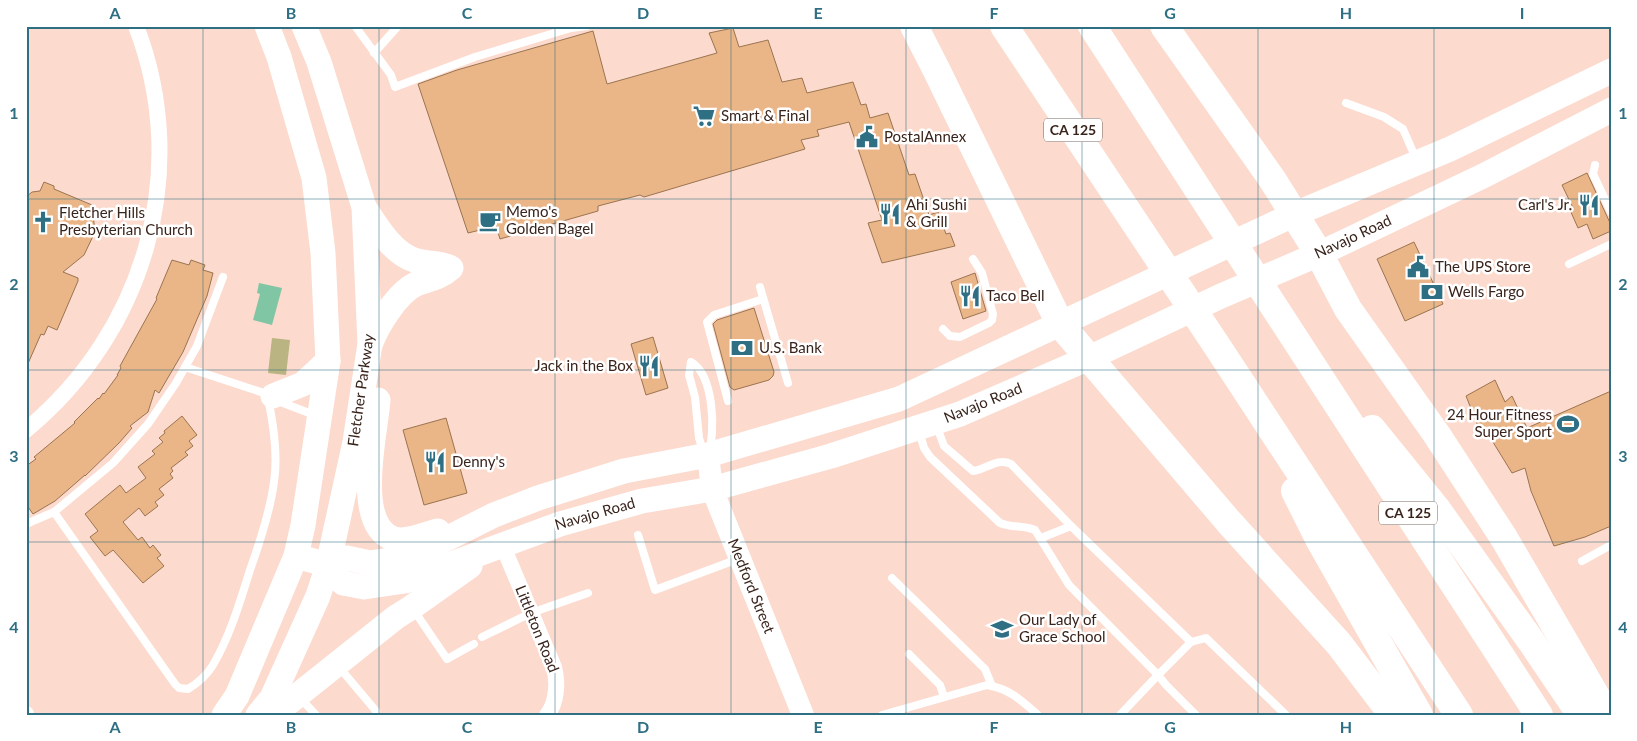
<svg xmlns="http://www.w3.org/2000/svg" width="1637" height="741" viewBox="0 0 1637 741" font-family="Lato,sans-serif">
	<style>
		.green { fill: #b9b481 }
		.water { fill: #80c5a4 }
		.building { fill: #eab688; stroke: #9b7451 }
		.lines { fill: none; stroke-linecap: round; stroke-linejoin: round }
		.lane { stroke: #fff; stroke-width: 8 }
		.street { stroke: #fff; stroke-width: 16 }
		.secondary { stroke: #fff; stroke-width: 22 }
		.primary { stroke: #fff; stroke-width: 25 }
		.highway { stroke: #fff; stroke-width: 28 }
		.grid { fill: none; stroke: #2f6f84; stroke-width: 1; stroke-opacity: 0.55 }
		.labels { text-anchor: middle; stroke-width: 5; stroke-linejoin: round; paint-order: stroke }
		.shield { fill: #fff; stroke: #746660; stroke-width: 1 }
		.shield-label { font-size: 14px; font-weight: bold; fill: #39241c }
		.poi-label { font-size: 15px; fill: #39241c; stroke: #fff; text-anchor: start }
		.street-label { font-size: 15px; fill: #39241c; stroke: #fff }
		.neatline { fill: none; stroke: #2f6f84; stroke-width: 2 }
		.grid-label { font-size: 16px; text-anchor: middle; font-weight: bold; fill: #2f6f84 }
	</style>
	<rect width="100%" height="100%" fill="#fcdacd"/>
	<polygon class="green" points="272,338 290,340 286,375 268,373"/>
	<polygon class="water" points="259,283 282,288 272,325 253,320 260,294 257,293"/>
	<g class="building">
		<polygon points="733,28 739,47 768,40 782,82 802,78 807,93 853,82 861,105 866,104 870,118 888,113 909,175 915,174 929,215 938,212 946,234 950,233 955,246 882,263 868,223 882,220 849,122 817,130 819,136 801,140 805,149 644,197 640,195 598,206 598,211 500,239 496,226 468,233 418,84 457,70 593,31 607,84 717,53 709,33"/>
		<polygon points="1587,173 1611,225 1611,231 1593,239 1587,224 1578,228 1570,210 1573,208 1562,185"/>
		<polygon points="44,182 54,186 54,189 92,205 95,232 84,255 63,272 78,278 78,281 57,330 48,326 44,335 41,334 26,368 26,197 32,192 40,191"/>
		<polygon points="1414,242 1443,304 1405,321 1377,259"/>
		<polygon points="172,260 189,265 191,260 205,265 203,270 213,273 207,296 183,352 159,393 155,390 148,412 130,426 132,428 119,443 85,476 85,475 55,501 33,514 26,504 26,466 36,459 34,457 75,423 74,422 98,398 99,399 103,393 104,394 118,375 117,375 121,368 120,366 157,299 156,298"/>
		<polygon points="975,273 986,311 963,319 951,282"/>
		<polygon points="754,308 774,372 773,376 769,380 734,390 730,387 713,324 717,320"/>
		<polygon points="653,337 668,388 646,395 631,344"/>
		<polygon points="1495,380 1505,402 1512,396 1527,428 1611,391 1611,526 1585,537 1554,546 1531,491 1525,468 1512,473 1488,434 1482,436 1466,396"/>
		<polygon points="182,416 197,435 189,441 193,446 185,452 188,455 171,468 173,471 170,474 173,478 159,489 164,495 155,502 158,506 145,516 139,508 123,522 138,540 142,537 150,548 153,545 161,555 157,558 164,566 143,583 113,550 105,556 90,537 98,531 85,514 120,485 126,493 146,478 138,467 155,454 152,451 163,442 159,438 165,433 164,431"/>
		<polygon points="446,418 467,493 424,505 403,430"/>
	</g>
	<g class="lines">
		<g class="lane">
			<polyline points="355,26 391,75 395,87 475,57 571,28 587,26"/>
			<polyline points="374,53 398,26"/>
			<polyline points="1346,103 1384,117 1403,129 1417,161"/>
			<polyline points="1595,165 1593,174 1611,212"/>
			<polyline points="1569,264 1611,244"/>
			<polyline points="760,287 788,383"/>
			<polyline points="943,329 950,336 960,337 989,323 992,320 993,314 982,273 973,259"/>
			<path d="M691,362C714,375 716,432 708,455L702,447L699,438L695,397L689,375Z"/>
			<polyline points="185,367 273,396 283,403 317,416"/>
			<polyline points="728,401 707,322 714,315 763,299"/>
			<path d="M936,424L944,446L973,471C986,470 997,457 1011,464L1071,526"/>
			<path d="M919,431L924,448L930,457L1000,523C1012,528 1024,525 1035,530L1069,585L1158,675L1120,715"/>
			<path d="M54,512L175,684L179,688L188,689C198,683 207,675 213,665C230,636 240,602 250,570C260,542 270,512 274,482C278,456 274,428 269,403L271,399"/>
			<polyline points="26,524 54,512 113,463 148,424 176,383 197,346 223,277"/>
			<polyline points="638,535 655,590 738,559"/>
			<polyline points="1041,538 1071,526 1191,642"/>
			<polyline points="1582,561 1611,545"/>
			<polyline points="892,578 985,669 992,686"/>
			<polyline points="413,609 447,659 474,644"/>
			<polyline points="482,637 531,613 588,593"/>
			<polyline points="909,654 940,685 944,697"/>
			<polyline points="339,667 376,711"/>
			<polyline points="300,698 316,715"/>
			<path d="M882,715L987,685C1010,689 1021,700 1038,715"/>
			<polyline points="1196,715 1166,685 1158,675 1191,642 1206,638 1286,715"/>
		</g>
		<g class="street">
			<path d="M26,430C145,332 192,171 136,26"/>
			<path d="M502,544L554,667C558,682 557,703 547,715"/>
			<polyline points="26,714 26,715"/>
		</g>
		<polyline class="secondary" points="708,455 712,489 803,715"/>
		<g class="primary">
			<path d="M364,207C377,226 391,252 414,260C427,265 439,261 451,268C440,278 429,279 416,284C397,293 377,326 370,345"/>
			<polyline points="273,396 303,384 328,361"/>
			<path d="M378,400C376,432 352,525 394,539C407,543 425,534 438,531"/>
			<polyline points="296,556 328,565 347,558 370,563 408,558 494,515 538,498 624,471 708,455 899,399 1295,214 1450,149 1611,71"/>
			<polyline points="328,565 343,583 364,587 405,581 560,524 642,501 712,489 831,456 960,414 1089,358 1221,296 1319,254 1483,176 1611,110"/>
			<polyline points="224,715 237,696 296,556 303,525 328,361 323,253 314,178 279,57 267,26"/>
			<polyline points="258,715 272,698 318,596 328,565 355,442 370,344 364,207 319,62 304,26"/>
			<polyline points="273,715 396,617 412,607 470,566"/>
		</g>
		<g class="highway">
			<polyline points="914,26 937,71 1060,324 1228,521 1339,644 1393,715"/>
			<polyline points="1004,26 1217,346 1459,715"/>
			<polyline points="1092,26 1539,715"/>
			<polyline points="1164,26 1272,179 1319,254 1348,309 1437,435 1504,538 1607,715"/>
			<polyline points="1372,429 1436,508 1531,641 1581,715"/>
			<polyline points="1295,491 1319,539 1419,715"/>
		</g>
	</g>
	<path class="grid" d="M203,26V715M379,26V715M555,26V715M731,26V715M906,26V715M1082,26V715M1258,26V715M1434,26V715M26,199H1611M26,370H1611M26,542H1611"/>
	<defs>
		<g id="supermarket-bare" transform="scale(1.725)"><path d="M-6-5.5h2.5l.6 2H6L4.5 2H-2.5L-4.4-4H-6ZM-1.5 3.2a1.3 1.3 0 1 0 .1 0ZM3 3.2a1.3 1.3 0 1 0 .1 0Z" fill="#2f6f84" stroke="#fff" stroke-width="2.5" paint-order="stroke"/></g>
		<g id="civic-bare" transform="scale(1.725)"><path d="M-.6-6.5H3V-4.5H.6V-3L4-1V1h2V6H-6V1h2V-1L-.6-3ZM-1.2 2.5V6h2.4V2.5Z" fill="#2f6f84" stroke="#fff" stroke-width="2.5" paint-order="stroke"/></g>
		<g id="restaurant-bare" transform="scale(1.725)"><path d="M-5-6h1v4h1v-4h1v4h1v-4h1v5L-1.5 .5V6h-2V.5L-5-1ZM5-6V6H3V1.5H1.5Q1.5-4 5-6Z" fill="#2f6f84" stroke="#fff" stroke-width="2.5" paint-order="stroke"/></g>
		<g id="cafe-bare" transform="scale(1.725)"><path d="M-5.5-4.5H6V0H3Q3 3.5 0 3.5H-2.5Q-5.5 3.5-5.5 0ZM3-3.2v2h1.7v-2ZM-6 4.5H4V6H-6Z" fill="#2f6f84" stroke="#fff" stroke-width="2.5" paint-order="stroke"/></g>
		<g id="church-bare" transform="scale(1.725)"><path d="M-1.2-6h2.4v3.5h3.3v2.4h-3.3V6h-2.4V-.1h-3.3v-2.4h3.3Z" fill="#2f6f84" stroke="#fff" stroke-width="2.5" paint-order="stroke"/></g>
		<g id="bank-bare" transform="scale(1.725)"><path d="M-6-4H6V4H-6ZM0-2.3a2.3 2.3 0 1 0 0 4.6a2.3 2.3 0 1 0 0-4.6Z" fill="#2f6f84" stroke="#fff" stroke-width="2.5" paint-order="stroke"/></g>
		<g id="stadium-bare" transform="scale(1.725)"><path d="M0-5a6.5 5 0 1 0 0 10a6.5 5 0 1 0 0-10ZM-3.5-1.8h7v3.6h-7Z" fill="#2f6f84" stroke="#fff" stroke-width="2.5" paint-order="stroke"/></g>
		<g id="school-bare" transform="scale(1.725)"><path d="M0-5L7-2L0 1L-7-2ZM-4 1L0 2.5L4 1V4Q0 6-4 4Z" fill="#2f6f84" stroke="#fff" stroke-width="2.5" paint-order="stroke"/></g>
	</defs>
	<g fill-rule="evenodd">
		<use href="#supermarket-bare" x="704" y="116"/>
		<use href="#civic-bare" x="867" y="137"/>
		<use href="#restaurant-bare" x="1589" y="205"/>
		<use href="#restaurant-bare" x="890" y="214"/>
		<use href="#cafe-bare" x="490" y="221"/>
		<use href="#church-bare" x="43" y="222"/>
		<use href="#civic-bare" x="1418" y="267"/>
		<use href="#bank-bare" x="1432" y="292"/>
		<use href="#restaurant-bare" x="970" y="296"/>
		<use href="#bank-bare" x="742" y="348"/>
		<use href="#restaurant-bare" x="649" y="366"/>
		<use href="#stadium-bare" x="1568" y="424"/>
		<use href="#restaurant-bare" x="435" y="462"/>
		<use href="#school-bare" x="1002" y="629"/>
	</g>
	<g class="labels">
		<g class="shield">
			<rect x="1044" y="118.5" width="58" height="23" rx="4"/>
			<rect x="1379" y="501.5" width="58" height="23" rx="4"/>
		</g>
		<g class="shield-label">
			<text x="1073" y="135">CA 125</text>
			<text x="1408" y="518">CA 125</text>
		</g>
		<g class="poi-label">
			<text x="721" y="121">Smart &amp; Final</text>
			<text x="884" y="142">PostalAnnex</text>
			<text x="906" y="210">Ahi Sushi<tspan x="906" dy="17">&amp; Grill</tspan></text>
			<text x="1572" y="210" text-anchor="end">Carl's Jr.</text>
			<text x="506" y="217">Memo's<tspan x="506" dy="17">Golden Bagel</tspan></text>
			<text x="59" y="218">Fletcher Hills<tspan x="59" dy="17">Presbyterian Church</tspan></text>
			<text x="1435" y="272">The UPS Store</text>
			<text x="1448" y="297">Wells Fargo</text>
			<text x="986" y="301">Taco Bell</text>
			<text x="759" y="353">U.S. Bank</text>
			<text x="633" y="371" text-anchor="end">Jack in the Box</text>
			<text x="1552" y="420" text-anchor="end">24 Hour Fitness<tspan x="1552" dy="17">Super Sport</tspan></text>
			<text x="452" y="467">Denny's</text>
			<text x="1019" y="625">Our Lady of<tspan x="1019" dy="17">Grace School</tspan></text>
		</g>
		<g class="street-label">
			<text transform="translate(1353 237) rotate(-25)" y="5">Navajo Road</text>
			<text transform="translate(361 390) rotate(-82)" y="5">Fletcher Parkway</text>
			<text transform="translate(983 403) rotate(-22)" y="5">Navajo Road</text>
			<text transform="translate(595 514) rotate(-16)" y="5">Navajo Road</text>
			<text transform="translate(751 586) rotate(68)" y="5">Medford Street</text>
			<text transform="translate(537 629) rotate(68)" y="5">Littleton Road</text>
		</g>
	</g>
	<rect width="1637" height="741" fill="none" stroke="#ffffff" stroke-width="55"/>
	<rect x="28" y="28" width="1582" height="686" class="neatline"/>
	<g class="grid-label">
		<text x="115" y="19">A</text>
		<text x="291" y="19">B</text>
		<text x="467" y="19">C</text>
		<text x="643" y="19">D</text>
		<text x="818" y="19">E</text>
		<text x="994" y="19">F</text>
		<text x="1170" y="19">G</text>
		<text x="1346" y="19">H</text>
		<text x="1522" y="19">I</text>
		<text x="14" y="119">1</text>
		<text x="1623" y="119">1</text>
		<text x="14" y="290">2</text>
		<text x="1623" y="290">2</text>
		<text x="14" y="462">3</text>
		<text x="1623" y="462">3</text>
		<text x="14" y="633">4</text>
		<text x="1623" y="633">4</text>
		<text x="115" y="733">A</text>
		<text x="291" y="733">B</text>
		<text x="467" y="733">C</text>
		<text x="643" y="733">D</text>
		<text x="818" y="733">E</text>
		<text x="994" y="733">F</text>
		<text x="1170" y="733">G</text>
		<text x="1346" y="733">H</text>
		<text x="1522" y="733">I</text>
	</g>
</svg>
